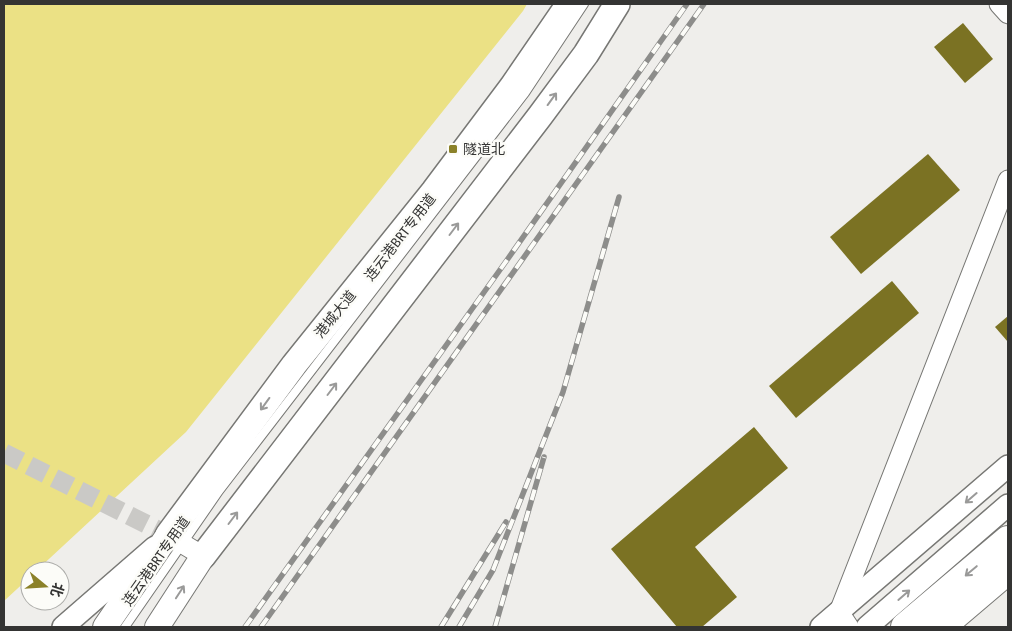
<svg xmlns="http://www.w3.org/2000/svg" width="1012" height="631" viewBox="0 0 1012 631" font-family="'Fira Sans Condensed','Noto Sans SC',sans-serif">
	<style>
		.green { fill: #ebe185 }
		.building { fill: #7b7223 }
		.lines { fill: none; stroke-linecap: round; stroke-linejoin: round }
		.tertiary-tunnel { stroke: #cac9c6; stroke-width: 19; stroke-dasharray: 19 9; stroke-linecap: butt }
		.service-casing { stroke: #777774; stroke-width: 10 }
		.tertiary-casing { stroke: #777774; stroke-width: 21 }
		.secondary-casing { stroke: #777774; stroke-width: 24 }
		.primary-casing { stroke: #777774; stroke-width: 26 }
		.trunk-casing { stroke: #777774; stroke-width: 28 }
		.motorway-casing { stroke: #777774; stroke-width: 30 }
		.service { stroke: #fff; stroke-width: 8 }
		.tertiary { stroke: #fff; stroke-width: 19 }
		.secondary { stroke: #fff; stroke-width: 21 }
		.primary { stroke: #fff; stroke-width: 24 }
		.trunk { stroke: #fff; stroke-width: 25 }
		.motorway { stroke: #fff; stroke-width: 28 }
		.rail-casing { stroke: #8d8d8b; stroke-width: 5.5 }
		.rail { stroke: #fcfcf8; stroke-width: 4; stroke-dasharray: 11; stroke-linecap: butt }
		.oneway { stroke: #9a9a99 }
		.poi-dot { fill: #8b8129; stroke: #fcfcf8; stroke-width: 2 }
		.labels { text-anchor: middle; stroke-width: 5; stroke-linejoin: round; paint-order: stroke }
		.poi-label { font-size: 14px; fill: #343433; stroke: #fcfcf8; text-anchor: start }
		.street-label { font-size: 14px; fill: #343433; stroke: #fcfcf8 }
	</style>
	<rect width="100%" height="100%" fill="#efeeeb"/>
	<polygon class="green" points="4,4 527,4 523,11 186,432 36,571 30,571 30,577 4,601"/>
	<g class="building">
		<polygon points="963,23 993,59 965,83 934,47"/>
		<polygon points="928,154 960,190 861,274 830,237"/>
		<polygon points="892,281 919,313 796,418 769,386"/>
		<polygon points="1008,316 1008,342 995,327"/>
		<polygon points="754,427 788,468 695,547 737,597 702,627 677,627 611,549"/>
	</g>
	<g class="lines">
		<polyline class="tertiary-tunnel" points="4,453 168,535"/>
		<g class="service-casing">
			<polyline id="service" points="125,627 219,491 525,93 584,4"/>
		</g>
		<g class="tertiary-casing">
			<g id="tertiary">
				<polyline points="999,4 1008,14"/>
				<polyline points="168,535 203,556"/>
				<polyline points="849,627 839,612 1008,180"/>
			</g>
		</g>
		<g class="secondary-casing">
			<g id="secondary">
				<polyline points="63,627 155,547"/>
				<polyline points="821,627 1008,466"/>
				<polyline points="867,627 1008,505"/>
			</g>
		</g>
		<g class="primary-casing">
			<g id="primary">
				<polyline points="105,627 168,535"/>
				<polyline points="157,627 203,556"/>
			</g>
		</g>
		<g class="trunk-casing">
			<g id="trunk">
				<polyline points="168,535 294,365 434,191 512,87 569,4"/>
				<polyline points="203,556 540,116 586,54 617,4"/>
			</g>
		</g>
		<g class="motorway-casing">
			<g id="motorway">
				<polyline points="905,627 1008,540"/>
				<polyline points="941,627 1008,570"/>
			</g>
		</g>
		<use href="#service" class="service"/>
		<use href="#tertiary" class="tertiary"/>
		<use href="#secondary" class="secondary"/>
		<use href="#primary" class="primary"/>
		<use href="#trunk" class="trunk"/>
		<use href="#motorway" class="motorway"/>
		<g class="rail-casing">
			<g id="rail">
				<polyline points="245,627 507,260 687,4"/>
				<polyline points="261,627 704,4"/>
				<polyline points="441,627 506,522"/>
				<polyline points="459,627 493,570 563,392 619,197"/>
				<polyline points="495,627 544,457"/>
			</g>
		</g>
		<use href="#rail" class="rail"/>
	</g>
	<defs><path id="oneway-shaft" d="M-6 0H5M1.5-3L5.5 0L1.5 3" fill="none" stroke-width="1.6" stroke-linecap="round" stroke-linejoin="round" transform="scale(1.25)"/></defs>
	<g class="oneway">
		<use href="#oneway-shaft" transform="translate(552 99) rotate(-54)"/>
		<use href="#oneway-shaft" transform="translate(454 229) rotate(-53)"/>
		<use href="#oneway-shaft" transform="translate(332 389) rotate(-53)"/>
		<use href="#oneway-shaft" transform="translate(265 404) rotate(126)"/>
		<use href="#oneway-shaft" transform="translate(971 498) rotate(139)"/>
		<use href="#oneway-shaft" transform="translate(233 518) rotate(-53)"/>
		<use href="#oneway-shaft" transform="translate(971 571) rotate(140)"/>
		<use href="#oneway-shaft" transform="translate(180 592) rotate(-57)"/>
		<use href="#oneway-shaft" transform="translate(904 595) rotate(-41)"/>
	</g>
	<rect class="poi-dot" x="448" y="144" width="10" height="10" rx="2.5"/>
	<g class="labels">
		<g class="poi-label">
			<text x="463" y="154">隧道北</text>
		</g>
		<g class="street-label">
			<text transform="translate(400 237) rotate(-52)" y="5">连云港BRT专用道</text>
			<text transform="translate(335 314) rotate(-51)" y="5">港城大道</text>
			<text transform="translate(156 561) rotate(-55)" y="5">连云港BRT专用道</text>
		</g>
	</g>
	<rect width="1012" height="631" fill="none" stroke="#343433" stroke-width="10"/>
	<g transform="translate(45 586) rotate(108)"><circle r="24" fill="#fcfcf8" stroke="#acaca9"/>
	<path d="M0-4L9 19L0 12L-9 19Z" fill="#8b8129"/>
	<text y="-8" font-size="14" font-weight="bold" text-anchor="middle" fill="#343433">北</text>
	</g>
</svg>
